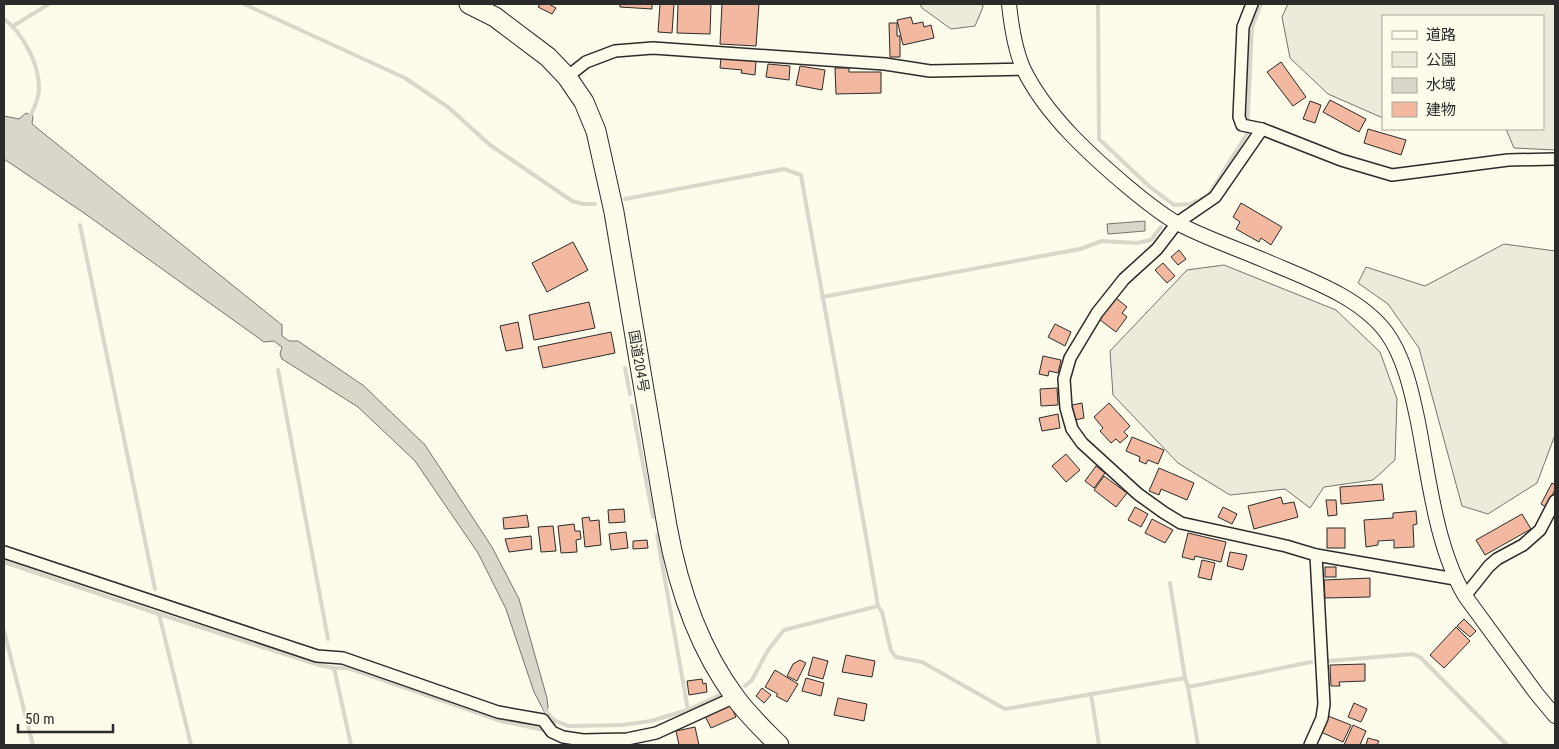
<svg xmlns="http://www.w3.org/2000/svg" width="1559" height="749" viewBox="0 0 1559 749" font-family="'Roboto Condensed','Noto Sans JP',sans-serif">
	<style>
		.green { fill: #ecebdb; stroke: #74746e }
		.water { fill: #d8d7c9; stroke: #74746e }
		.lines { fill: none; stroke-linecap: round; stroke-linejoin: round }
		.stream { stroke: #d8d7c9; stroke-width: 4 }
		.building { fill: #f2b8a0; stroke: #2b2b2b }
		.minor-casing { stroke: #2b2b2b; stroke-width: 14 }
		.tertiary-casing { stroke: #2b2b2b; stroke-width: 16 }
		.trunk-casing { stroke: #2b2b2b; stroke-width: 21 }
		.minor { stroke: #fdfbea; stroke-width: 11 }
		.tertiary { stroke: #fdfbea; stroke-width: 14 }
		.trunk { stroke: #fdfbea; stroke-width: 19 }
		.labels { text-anchor: middle; stroke-width: 4; stroke-linejoin: round; paint-order: stroke }
		.street-label { font-size: 14px; fill: #2b2b2b; stroke: #fdfbea }
	</style>
	<rect width="100%" height="100%" fill="#fdfbea"/>
	<g class="green">
		<polygon points="920,4 982,4 983,7 975,26 951,29 922,8"/>
		<polygon points="1288,4 1555,4 1555,150 1514,148 1506,129 1543,129 1543,16 1383,16 1383,118 1328,94 1290,58 1282,17"/>
		<polygon points="1504,244 1555,251 1555,435 1537,483 1488,514 1462,506 1419,348 1388,304 1358,283 1366,267 1425,286"/>
		<polygon points="1224,265 1336,310 1380,352 1397,399 1395,460 1373,480 1324,487 1310,508 1285,489 1230,495 1178,463 1113,395 1110,351 1187,270"/>
	</g>
	<g class="water">
		<polygon points="26,113 33,116 32,124 282,325 282,336 289,341 298,341 364,386 425,445 492,547 519,599 547,698 548,708 545,713 534,692 506,609 478,553 415,461 358,407 282,359 280,354 282,347 274,341 264,342 84,213 4,159 4,116 19,119"/>
		<polygon points="1145,221 1145,231 1108,234 1107,224"/>
	</g>
	<g class="lines">
		<g class="stream">
			<polyline points="244,4 405,78 448,107 490,145 572,201 583,204 595,204"/>
			<polyline points="1098,4 1099,139 1150,187 1174,205 1190,204 1208,196 1247,134 1252,27 1261,4"/>
			<path d="M4,19C23,33 39,64 39,88C39,99 34,109 29,118"/>
			<polyline points="13,26 49,4"/>
			<path d="M625,199L784,169L801,175C826,319 854,462 878,606L882,612L891,651L896,657L922,662L1005,709L1185,678"/>
			<polyline points="80,225 155,589"/>
			<polyline points="822,297 1080,249 1102,241 1137,243 1151,240 1161,227"/>
			<polyline points="625,368 630,394"/>
			<polyline points="278,370 328,639"/>
			<polyline points="632,406 653,517"/>
			<polyline points="657,535 688,710"/>
			<polyline points="4,562 159,614 319,665 334,668 348,668 501,721 544,730 554,726 554,720"/>
			<polyline points="1170,583 1185,678 1188,687 1311,662"/>
			<polyline points="159,614 191,745"/>
			<polyline points="4,631 33,745"/>
			<polyline points="1327,661 1413,654 1420,657 1507,745"/>
			<polyline points="334,668 351,745"/>
			<polyline points="745,686 752,680 768,650 784,630 878,606"/>
			<polyline points="1188,687 1198,745"/>
			<polyline points="1091,694 1099,745"/>
			<polyline points="545,707 546,711 554,720 568,726 622,725 651,721 688,710 720,695"/>
		</g>
	</g>
	<g class="building">
		<polygon points="540,4 549,4 556,8 552,14 538,7"/>
		<polygon points="620,4 652,4 652,9 620,7"/>
		<polygon points="660,4 674,4 672,33 658,32"/>
		<polygon points="678,4 711,4 710,34 677,33"/>
		<polygon points="722,4 759,4 756,46 720,44"/>
		<polygon points="911,17 913,24 923,22 924,27 931,25 934,38 903,45 897,20"/>
		<polygon points="889,23 897,23 897,36 900,36 900,57 890,57"/>
		<polygon points="721,58 756,61 755,75 741,73 742,70 720,68"/>
		<polygon points="1281,62 1306,97 1293,106 1267,72"/>
		<polygon points="768,64 790,66 789,80 766,77"/>
		<polygon points="800,66 825,70 822,90 796,85"/>
		<polygon points="835,68 849,68 849,72 881,72 881,93 836,94"/>
		<polygon points="1330,100 1366,119 1359,132 1323,112"/>
		<polygon points="1310,101 1321,105 1315,123 1303,119"/>
		<polygon points="1368,129 1406,140 1401,155 1364,143"/>
		<polygon points="1241,203 1282,227 1271,245 1261,238 1259,242 1236,229 1240,222 1233,217"/>
		<polygon points="573,242 588,270 547,292 532,263"/>
		<polygon points="1179,250 1186,259 1178,265 1171,257"/>
		<polygon points="1163,263 1175,276 1167,283 1155,270"/>
		<polygon points="1116,298 1127,307 1122,313 1127,317 1116,332 1099,319"/>
		<polygon points="589,302 595,328 534,340 529,315"/>
		<polygon points="518,322 523,348 506,351 500,326"/>
		<polygon points="1055,324 1071,332 1065,346 1048,337"/>
		<polygon points="611,332 615,353 543,368 538,347"/>
		<polygon points="1043,356 1061,360 1058,373 1049,371 1048,376 1039,374"/>
		<polygon points="1057,388 1058,405 1041,406 1040,389"/>
		<polygon points="1082,403 1084,418 1075,420 1072,405"/>
		<polygon points="1109,403 1130,426 1124,432 1128,436 1120,443 1116,439 1111,443 1100,431 1103,428 1094,417"/>
		<polygon points="1058,414 1060,428 1042,431 1039,418"/>
		<polygon points="1132,437 1164,450 1158,464 1148,460 1146,464 1139,461 1140,457 1126,451"/>
		<polygon points="1066,454 1080,470 1066,482 1052,466"/>
		<polygon points="1096,466 1105,473 1094,488 1085,481"/>
		<polygon points="1159,468 1194,483 1187,500 1161,489 1159,495 1149,491"/>
		<polygon points="1104,476 1127,493 1116,507 1094,490"/>
		<polygon points="1552,483 1555,485 1555,490 1546,507 1541,504"/>
		<polygon points="1382,484 1384,500 1341,504 1340,487"/>
		<polygon points="1281,497 1283,504 1294,502 1298,517 1254,529 1248,506"/>
		<polygon points="1326,500 1336,500 1337,515 1328,516"/>
		<polygon points="1135,507 1148,514 1141,527 1128,520"/>
		<polygon points="1223,507 1237,514 1232,524 1218,517"/>
		<polygon points="624,509 625,522 609,523 608,510"/>
		<polygon points="1416,511 1417,524 1413,525 1414,547 1394,548 1394,540 1378,541 1378,545 1366,547 1364,520 1393,518 1393,513"/>
		<polygon points="1522,514 1531,529 1485,555 1476,540"/>
		<polygon points="527,515 529,527 504,529 503,518"/>
		<polygon points="589,517 590,521 599,520 601,545 585,547 582,518"/>
		<polygon points="1152,519 1173,530 1165,543 1145,533"/>
		<polygon points="574,524 575,531 580,531 581,539 576,540 577,552 561,553 558,526"/>
		<polygon points="553,526 556,551 541,552 538,527"/>
		<rect x="1327" y="528" width="18" height="20"/>
		<polygon points="626,532 628,548 611,550 609,534"/>
		<polygon points="1188,533 1226,542 1221,562 1195,556 1194,560 1182,557"/>
		<polygon points="531,536 532,549 509,552 505,539"/>
		<polygon points="647,540 648,548 633,549 633,541"/>
		<polygon points="1230,552 1247,555 1243,570 1227,566"/>
		<polygon points="1202,560 1215,563 1211,580 1198,577"/>
		<rect x="1325" y="567" width="11" height="10"/>
		<polygon points="1370,578 1370,597 1325,598 1324,580"/>
		<polygon points="1464,619 1476,631 1470,637 1457,626"/>
		<polygon points="1456,627 1470,641 1444,668 1430,655"/>
		<polygon points="846,655 875,661 872,677 842,672"/>
		<polygon points="813,657 828,661 823,679 808,675"/>
		<polygon points="800,660 806,663 797,681 787,676 793,664"/>
		<polygon points="1365,664 1365,681 1339,682 1340,686 1331,686 1330,665"/>
		<polygon points="775,670 798,684 787,702 776,696 778,694 765,687"/>
		<polygon points="806,678 824,683 821,696 802,691"/>
		<polygon points="702,679 703,684 706,683 707,692 689,695 687,681"/>
		<polygon points="762,688 771,695 764,703 756,696"/>
		<polygon points="838,698 867,704 864,721 834,715"/>
		<polygon points="1354,703 1367,709 1361,722 1348,717"/>
		<polygon points="730,704 736,717 711,728 705,716"/>
		<polygon points="1328,716 1351,725 1343,742 1321,732"/>
		<polygon points="1353,725 1366,731 1360,745 1344,745"/>
		<polygon points="695,727 699,745 679,745 676,731"/>
		<polygon points="1368,738 1379,741 1377,745 1366,745"/>
	</g>
	<g class="lines">
		<g class="minor-casing">
			<g id="minor">
				<polyline points="1252,4 1243,27 1239,117 1242,125 1262,129 1341,160 1392,175 1508,160 1555,159"/>
				<polyline points="567,77 586,62 615,51 653,48 885,64 930,71 1024,69"/>
				<polyline points="1262,129 1215,197 1177,223 1157,249 1124,279 1097,313 1070,358 1064,379 1066,408 1072,429 1082,443 1138,494 1163,512 1181,523 1286,546 1316,555 1455,579"/>
				<polyline points="4,552 317,656 343,658 498,712 543,720 552,732 563,737 583,740 627,739 656,733 735,697"/>
				<polyline points="1465,596 1489,566 1497,559 1523,545 1540,530 1555,501"/>
				<polyline points="1310,745 1322,718 1324,704 1316,555"/>
			</g>
		</g>
		<g class="tertiary-casing">
			<path id="tertiary" d="M1009,4C1011,23 1016,53 1024,70C1046,115 1090,155 1128,187C1144,200 1159,213 1177,223C1205,238 1236,248 1266,261C1305,278 1359,296 1386,332C1404,356 1412,393 1418,422C1429,478 1436,547 1465,596L1536,693L1555,716"/>
		</g>
		<g class="trunk-casing">
			<path id="trunk" d="M469,4L495,17L548,57L567,77L584,102L596,131L614,212L667,526C678,587 698,647 735,697C748,715 764,730 779,745"/>
		</g>
		<use href="#minor" class="minor"/>
		<use href="#tertiary" class="tertiary"/>
		<use href="#trunk" class="trunk"/>
	</g>
	<g class="labels">
		<g class="street-label">
			<text transform="translate(639 361) rotate(80)" y="5">国道204号</text>
		</g>
	</g>
	<rect width="1559" height="749" fill="none" stroke="#2b2b2b" stroke-width="10"/>
	<rect x="1382" y="15" width="162" height="115" fill="#fdfbea" stroke="#a9a89e"/>
	<rect x="1392" y="31" width="25" height="8" fill="#fdfbea" stroke="#a9a89e"/>
	<text x="1426" y="40" font-size="15" fill="#2b2b2b">道路</text>
	<rect x="1392" y="52" width="25" height="15" fill="#ecebdb" stroke="#a9a89e"/>
	<text x="1426" y="65" font-size="15" fill="#2b2b2b">公園</text>
	<rect x="1392" y="78" width="25" height="15" fill="#d8d7c9" stroke="#a9a89e"/>
	<text x="1426" y="90" font-size="15" fill="#2b2b2b">水域</text>
	<rect x="1392" y="102" width="25" height="15" fill="#f2b8a0" stroke="#a9a89e"/>
	<text x="1426" y="115" font-size="15" fill="#2b2b2b">建物</text>
	<path d="M18 724v8h95v-8" fill="none" stroke="#2b2b2b" stroke-width="2.5"/>
	<text x="25" y="724" font-size="15" fill="#2b2b2b" stroke="#fdfbea" stroke-width="4" paint-order="stroke">50 m</text>
</svg>
